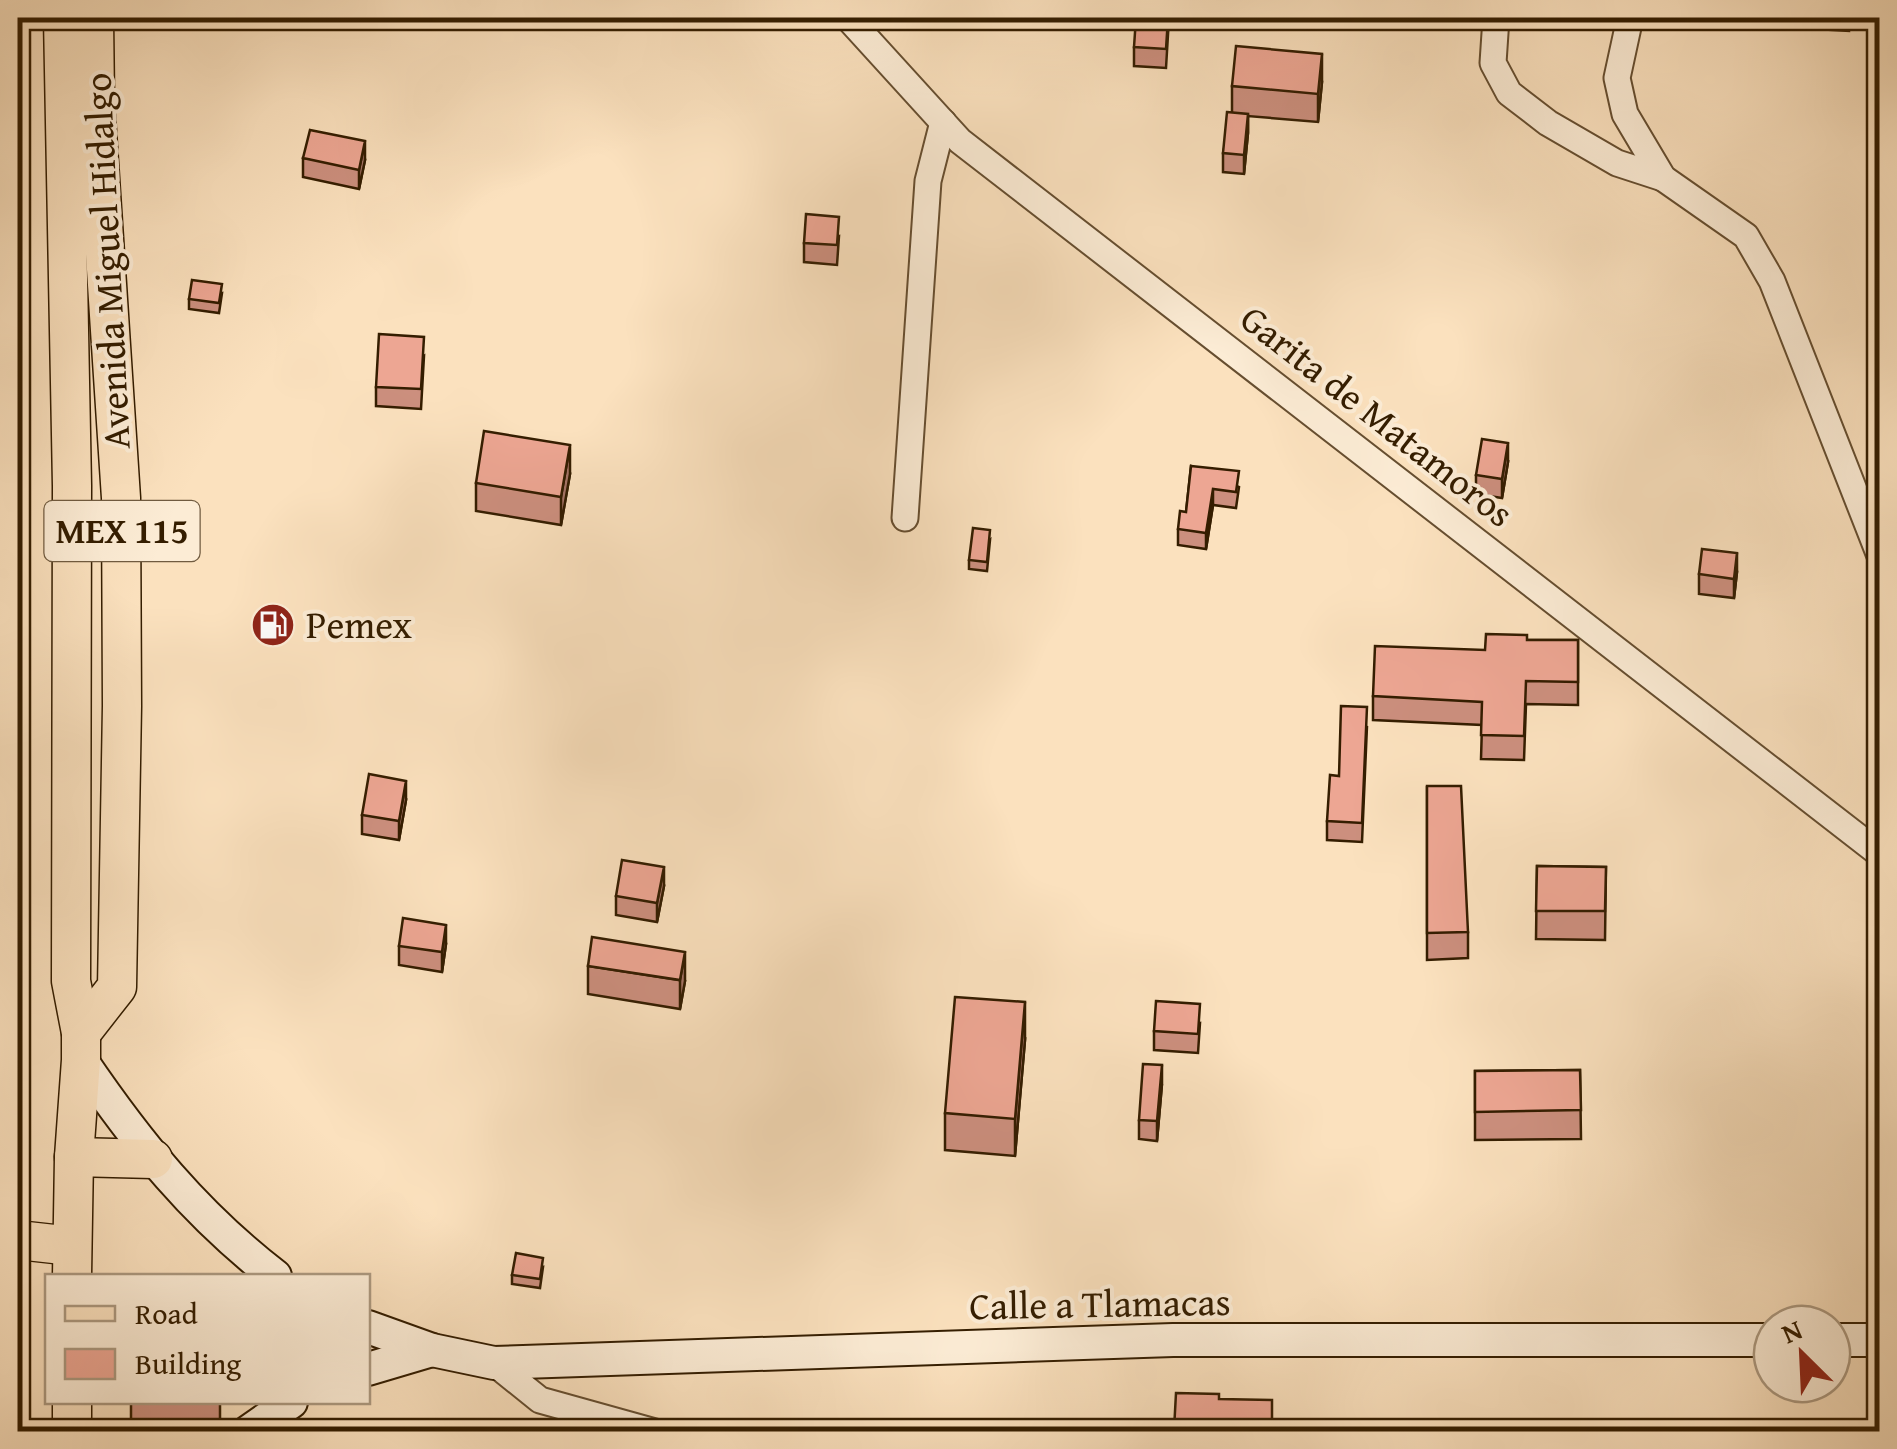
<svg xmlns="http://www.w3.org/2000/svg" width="1897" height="1449" viewBox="0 0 1897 1449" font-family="'Gentium Book Plus',serif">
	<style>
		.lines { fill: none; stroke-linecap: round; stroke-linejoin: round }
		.minor-casing { stroke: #664e30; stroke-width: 29 }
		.secondary-casing { stroke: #341d00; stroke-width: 36 }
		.primary-casing { stroke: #341d00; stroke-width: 41 }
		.minor { stroke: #fcecd5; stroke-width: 25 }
		.secondary { stroke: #fcecd5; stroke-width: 32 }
		.primary { stroke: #fbe1be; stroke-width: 38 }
		.wall { fill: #cc8f7e; stroke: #341d00; stroke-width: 2.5 }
		.shaded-wall { fill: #a67467; stroke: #341d00; stroke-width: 2.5 }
		.building { fill: #eda693; stroke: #341d00; stroke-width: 2.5 }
		.labels { text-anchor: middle; stroke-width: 8; stroke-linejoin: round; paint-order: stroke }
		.shield { fill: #fcecd5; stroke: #705b40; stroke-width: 2.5 }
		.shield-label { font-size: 35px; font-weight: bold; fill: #341d00 }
		.street-label { font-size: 38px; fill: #341d00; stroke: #fcecd5 }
		.poi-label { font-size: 38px; fill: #341d00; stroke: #fcecd5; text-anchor: start }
	</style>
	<rect width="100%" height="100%" fill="#fbe1be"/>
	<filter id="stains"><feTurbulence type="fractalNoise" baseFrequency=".002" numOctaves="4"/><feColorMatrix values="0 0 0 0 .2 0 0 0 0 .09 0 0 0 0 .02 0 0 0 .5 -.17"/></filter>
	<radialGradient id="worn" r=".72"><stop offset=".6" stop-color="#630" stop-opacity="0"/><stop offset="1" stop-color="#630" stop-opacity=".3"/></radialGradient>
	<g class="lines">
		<g class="minor-casing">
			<g id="minor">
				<polyline points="848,18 960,141 1880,854"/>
				<polyline points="1496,18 1493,63 1509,93 1548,123 1617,163 1663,178"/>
				<polyline points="1630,18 1617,78 1625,114 1663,178 1746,236 1772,281 1880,556"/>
				<polyline points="905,518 928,181 943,122"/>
				<polyline points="494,1363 540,1400 655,1432"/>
			</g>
		</g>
		<g class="secondary-casing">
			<g id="secondary">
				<path d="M81,1060C138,1144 195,1214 275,1276"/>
				<polyline points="368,1327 432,1350 494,1363 1173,1340 1772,1340"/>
				<polyline points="1832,1340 1880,1340"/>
				<polyline points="368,1369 432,1350"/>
				<polyline points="248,1432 291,1402"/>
			</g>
		</g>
		<g class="primary-casing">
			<g id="primary">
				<polyline points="63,18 72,486 71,981 81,1033 81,1060 74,1157 72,1276"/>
				<polyline points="81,1033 117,987 122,706 121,498 95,101 94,18"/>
				<polyline points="74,1157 153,1159"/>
				<polyline points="18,1240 72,1246"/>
				<polyline points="72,1432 72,1402"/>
			</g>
		</g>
		<use href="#minor" class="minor"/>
		<use href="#secondary" class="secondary"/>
		<use href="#primary" class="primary"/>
	</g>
	<g class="wall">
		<polygon points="145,18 171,18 170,23 145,19"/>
		<polygon points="1169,18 1166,68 1134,66 1134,47"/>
		<polygon points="1816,18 1880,18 1880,26 1849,24 1849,31 1816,29"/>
		<polygon points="1322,82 1318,122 1248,116 1248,133 1244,174 1223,172 1223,153 1232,113 1232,86"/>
		<polygon points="303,158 365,160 359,189 303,177"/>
		<polygon points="839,236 837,265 804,262 804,243"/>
		<polygon points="222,293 219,313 189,309 189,299"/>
		<polygon points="424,356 421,409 376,406 376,387"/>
		<polygon points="1508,462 1502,498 1476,494 1476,475"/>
		<polygon points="1191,466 1239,487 1236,508 1213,505 1206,549 1178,545 1178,529 1186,512"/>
		<polygon points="570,474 561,525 476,511 476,483"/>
		<polygon points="990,540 987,571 969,569 969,560"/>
		<polygon points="1737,572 1734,598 1699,594 1699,574"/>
		<polygon points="1527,640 1578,640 1578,705 1526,704 1524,760 1481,759 1482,725 1373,720 1373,696 1485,650"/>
		<polygon points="1367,726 1362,842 1327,840 1327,821 1339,776"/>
		<polygon points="1427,786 1468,932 1468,958 1427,960"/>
		<polygon points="406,800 399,840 362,834 362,815"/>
		<polygon points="1537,866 1606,867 1605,940 1536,939"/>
		<polygon points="664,886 657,922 616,915 616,896"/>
		<polygon points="446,944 442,972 399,965 399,946"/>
		<polygon points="588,966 685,981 680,1009 588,994"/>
		<polygon points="1200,1023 1198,1053 1154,1050 1154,1031"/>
		<polygon points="1025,1040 1015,1156 945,1150 945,1113"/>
		<polygon points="1580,1070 1581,1139 1475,1140 1475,1071"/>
		<polygon points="1162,1084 1157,1141 1139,1139 1139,1120"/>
		<polygon points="543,1267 540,1288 512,1284 512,1275"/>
		<polygon points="131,1402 220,1402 220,1426 166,1425 166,1432 131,1431"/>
	</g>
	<g class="shaded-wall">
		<polygon points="1322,54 1322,82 1318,122 1318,94"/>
		<polygon points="1248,114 1248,133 1244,174 1244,155"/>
		<polygon points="365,141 365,160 359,189 359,170"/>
		<polygon points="1508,443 1508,462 1502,498 1502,479"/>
		<polygon points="570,445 570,474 561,525 561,497"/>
		<polygon points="1213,489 1213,505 1206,549 1206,533"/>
		<polygon points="1737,553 1737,572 1734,598 1734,579"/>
		<polygon points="406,781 406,800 399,840 399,821"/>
		<polygon points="664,867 664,886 657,922 657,903"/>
		<polygon points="446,925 446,944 442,972 442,952"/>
		<polygon points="685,952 685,981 680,1009 680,980"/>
		<polygon points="1025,1002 1025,1040 1015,1156 1015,1119"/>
		<polygon points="1162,1065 1162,1084 1157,1141 1157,1121"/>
	</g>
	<g class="building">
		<polygon points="1136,18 1168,18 1166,49 1134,47"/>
		<polygon points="1236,46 1322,54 1318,94 1232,86"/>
		<polygon points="1227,112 1248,114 1244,155 1223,153"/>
		<polygon points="310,130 365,141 359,170 303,158"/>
		<polygon points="18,140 20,140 18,194"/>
		<polygon points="806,214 839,217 837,245 804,243"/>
		<polygon points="192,280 222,284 219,303 189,299"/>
		<polygon points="379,334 424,337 421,389 376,387"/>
		<polygon points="484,431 570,445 561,497 476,483"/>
		<polygon points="1482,439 1508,443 1502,479 1476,475"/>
		<polygon points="1191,466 1239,471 1236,492 1213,489 1206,533 1178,529 1180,511 1186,512"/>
		<polygon points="973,528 990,530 987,562 969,560"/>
		<polygon points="1702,549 1737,553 1734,579 1699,574"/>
		<polygon points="1486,634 1527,635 1527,640 1578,640 1578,682 1526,681 1524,736 1481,735 1482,702 1373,696 1375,646 1485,650"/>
		<polygon points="1341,706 1367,707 1362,823 1327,821 1330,775 1339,776"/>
		<polygon points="369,774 406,781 399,821 362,815"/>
		<polygon points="1427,786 1461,786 1468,932 1427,933"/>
		<polygon points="622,860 664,867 657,903 616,896"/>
		<polygon points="1537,866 1606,867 1605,911 1536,911"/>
		<polygon points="403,918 446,925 442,952 399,946"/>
		<polygon points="592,937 685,952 680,980 588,966"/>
		<polygon points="955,997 1025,1002 1015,1119 945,1113"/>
		<polygon points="1156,1001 1200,1004 1198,1034 1154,1031"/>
		<polygon points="1143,1064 1162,1065 1157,1121 1139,1120"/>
		<polygon points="1580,1070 1581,1110 1475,1112 1475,1071"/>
		<polygon points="516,1253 543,1258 540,1279 512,1275"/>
		<polygon points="1176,1393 1219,1394 1219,1399 1272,1400 1272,1432 1174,1430"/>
	</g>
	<defs>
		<g id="fuel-disc" transform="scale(2.25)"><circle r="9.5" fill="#8f2418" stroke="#fcecd5"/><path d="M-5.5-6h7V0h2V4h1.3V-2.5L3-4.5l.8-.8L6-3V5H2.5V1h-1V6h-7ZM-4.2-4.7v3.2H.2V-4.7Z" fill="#fff"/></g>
	</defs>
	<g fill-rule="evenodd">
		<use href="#fuel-disc" x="273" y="625"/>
	</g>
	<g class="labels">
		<rect class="shield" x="44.5" y="501" width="155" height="60" rx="8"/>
		<g class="shield-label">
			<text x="122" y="543">MEX 115</text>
		</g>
		<g class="street-label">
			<text transform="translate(107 261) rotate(-93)" y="13">Avenida Miguel Hidalgo</text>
			<text transform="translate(1377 416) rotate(38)" y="13">Garita de Matamoros</text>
			<text transform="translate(1100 1304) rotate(-1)" y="13">Calle a Tlamacas</text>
		</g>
		<g class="poi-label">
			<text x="306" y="638">Pemex</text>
		</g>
	</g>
	<rect width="1897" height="1449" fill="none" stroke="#fbe1be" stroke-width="60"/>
	<rect x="20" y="20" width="1857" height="1409" fill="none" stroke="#341d00" stroke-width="5"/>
	<rect x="30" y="30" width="1837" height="1389" fill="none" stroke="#341d00" stroke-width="2.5"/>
	<rect x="45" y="1274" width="325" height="130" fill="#fcecd5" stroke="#ac9980" stroke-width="2.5"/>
	<rect x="65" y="1306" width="50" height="15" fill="#fbe1be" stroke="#ac9980" stroke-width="2.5"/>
	<text x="135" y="1324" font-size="30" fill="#341d00">Road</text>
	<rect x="65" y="1349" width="50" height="30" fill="#eda693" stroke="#ac9980" stroke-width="2.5"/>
	<text x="135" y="1374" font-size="30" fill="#341d00">Building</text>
	<g transform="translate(1802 1354) rotate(336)"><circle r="48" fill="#fcecd5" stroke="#ac9980" stroke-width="2.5"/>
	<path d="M0-8L18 38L0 25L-18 38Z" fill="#8f2418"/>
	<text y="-15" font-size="28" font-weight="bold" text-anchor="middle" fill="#341d00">N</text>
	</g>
	<rect width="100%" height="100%" filter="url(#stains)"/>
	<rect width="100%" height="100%" fill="url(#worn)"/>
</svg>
